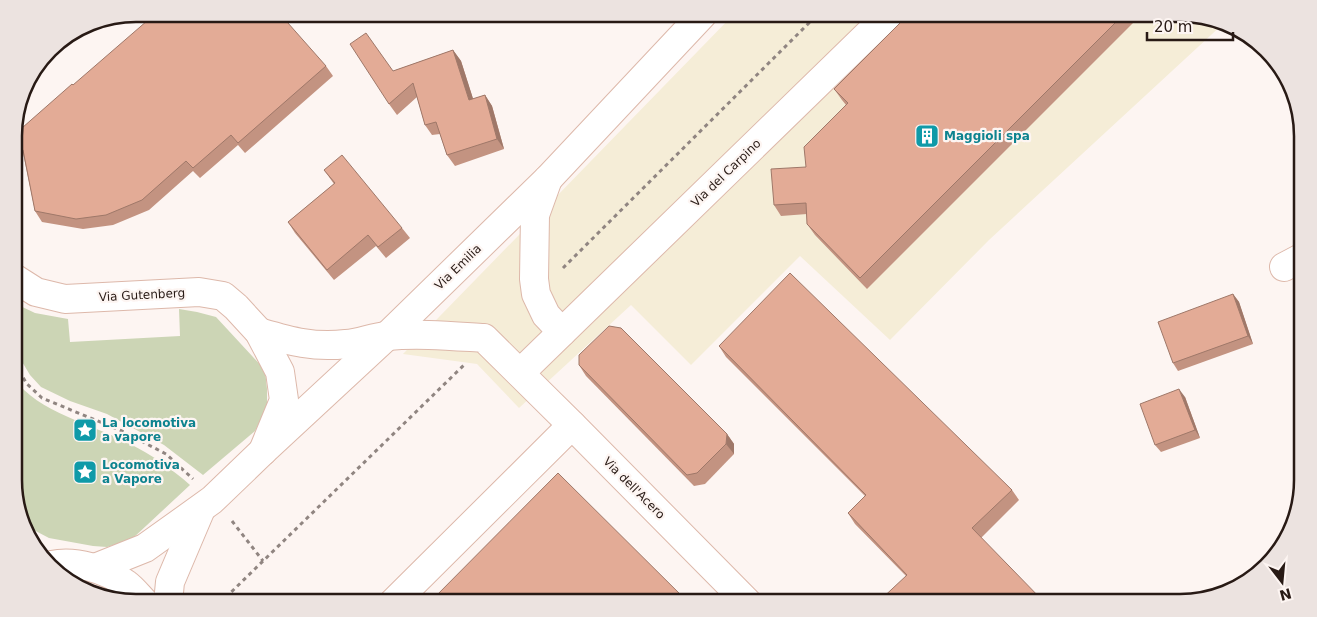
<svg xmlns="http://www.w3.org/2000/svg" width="1317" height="617" viewBox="0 0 1317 617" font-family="'DejaVu Sans',sans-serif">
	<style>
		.commercial { fill: #f5edd7 }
		.green { fill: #ccd5b5 }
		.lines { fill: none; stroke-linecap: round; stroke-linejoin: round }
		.minor-casing { stroke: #ddb8aa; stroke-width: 30 }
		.major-casing { stroke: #ddb8aa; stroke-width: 30 }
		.path { stroke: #908581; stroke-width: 3; stroke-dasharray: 4 4; stroke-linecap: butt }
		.minor { stroke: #fff; stroke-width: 28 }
		.major { stroke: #fff; stroke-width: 28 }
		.wall { fill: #c39381 }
		.shaded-wall { fill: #9f7869 }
		.building { fill: #e3ab96; stroke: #9f7869 }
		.labels { text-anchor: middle; stroke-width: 4.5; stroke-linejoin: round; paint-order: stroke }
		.culture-label { font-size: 12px; font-weight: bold; fill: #0d838f; stroke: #fdf5f2; text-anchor: start }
		.street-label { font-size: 12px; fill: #281a15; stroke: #fdf5f2 }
		.rim { fill: none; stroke: #281a15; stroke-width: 2.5 }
	</style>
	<rect width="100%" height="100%" fill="#fdf5f2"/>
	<polygon class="commercial" points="734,14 1180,14 1224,23 989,240 890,340 800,256 691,365 631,305 519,408 477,364 403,354"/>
	<g class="green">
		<polygon points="14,303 35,313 68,319 70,342 180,336 179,309 197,312 216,317 265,370 267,389 267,408 255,431 203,475 164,445 107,414 70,401 41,387 30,375 15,350"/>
		<path d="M15,379C35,411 97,426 130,444C152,455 172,469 190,485L132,539L107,547L93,546L49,538L28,527L15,496Z"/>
		<polygon points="76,583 82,584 110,598 90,594"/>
	</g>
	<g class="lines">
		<g class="minor-casing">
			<g id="minor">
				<polyline points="548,179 535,215 534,279 536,294 546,315 562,332"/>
				<polyline points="1284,267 1303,257"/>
				<polyline points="14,278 36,292 65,299 199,292 223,296 236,307 259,332 280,372 284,400 263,451"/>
				<path d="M259,332C290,341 313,348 346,344C360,343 373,337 387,336C419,333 452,336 484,338L572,425L748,603"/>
				<polyline points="520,373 889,14"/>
				<polyline points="393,603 572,425"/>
			</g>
		</g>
		<g class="major-casing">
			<g id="major">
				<path d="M52,565C75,560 106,569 126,584C133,589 139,597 145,603"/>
				<polyline points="95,568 145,548 212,500 263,451 387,336 548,179 703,14"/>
				<polyline points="168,603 170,582 201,509"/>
			</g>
		</g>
		<g class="path">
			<polyline points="563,268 818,14"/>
			<polyline points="15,364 27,384 42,398 122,431 166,454 193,479"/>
			<polyline points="232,521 263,561"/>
			<polyline points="220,603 464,365"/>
		</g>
		<use href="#minor" class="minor"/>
		<use href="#major" class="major"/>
	</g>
	<g class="wall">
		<polygon points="909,14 1142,14 867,289 815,235 807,224 807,214 781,216 774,205 806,167 846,105 842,100 834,89"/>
		<polygon points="453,50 461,61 473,99 485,95 492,106 504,149 455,166 447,155 440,134 432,135 425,125 417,97 397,115 389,104 393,71"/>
		<polygon points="326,66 333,76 245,153 238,145 200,178 193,171 149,210 113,225 83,229 42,222 35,211 23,153 14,141 14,135 73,85"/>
		<polygon points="324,170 402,228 410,238 386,258 376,246 334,280 295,233 288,222 334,184"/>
		<polygon points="1233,294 1239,302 1253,344 1178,371 1173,363"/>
		<polygon points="719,346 1012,490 1019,500 981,538 906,576 855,524 848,513 865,496 726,357"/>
		<polygon points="579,365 727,434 734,444 734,454 705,484 694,486 586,376"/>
		<polygon points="1185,397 1200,438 1161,452 1155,445"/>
	</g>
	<g class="shaded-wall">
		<polygon points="453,50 461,61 477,111 469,100"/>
		<polygon points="485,95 492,106 504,149 497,139"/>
		<polygon points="1233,294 1239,302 1253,344 1248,336"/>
		<polygon points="1179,389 1185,397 1200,438 1195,430"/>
		<polygon points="727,434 734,444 734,454 726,444"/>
	</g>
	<g class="building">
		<polygon points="155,14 280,14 326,66 238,143 231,135 193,168 186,161 142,200 106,215 76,219 35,211 23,150 14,140 14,135 72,84 73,85"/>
		<polygon points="909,14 1124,14 860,278 807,224 806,203 774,205 771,169 806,167 804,147 848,103 834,89"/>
		<polygon points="366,33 393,71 453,50 469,100 485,95 497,139 447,155 436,122 425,125 413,83 389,104 350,44"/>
		<polygon points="342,155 402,228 378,247 368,235 327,270 288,222 335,183 324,170"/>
		<polygon points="790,273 1012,490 972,528 1045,603 877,603 907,575 848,513 866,495 719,346"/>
		<polygon points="1233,294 1248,336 1173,363 1158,322"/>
		<polygon points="609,326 621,328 727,434 726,444 697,473 687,475 579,365 579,355"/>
		<polygon points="1179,389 1195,430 1155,445 1140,404"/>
		<polygon points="558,473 689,603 429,603"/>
	</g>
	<defs>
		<g id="building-square" transform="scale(1.25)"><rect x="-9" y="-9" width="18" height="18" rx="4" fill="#0f9aa8" stroke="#fdf5f2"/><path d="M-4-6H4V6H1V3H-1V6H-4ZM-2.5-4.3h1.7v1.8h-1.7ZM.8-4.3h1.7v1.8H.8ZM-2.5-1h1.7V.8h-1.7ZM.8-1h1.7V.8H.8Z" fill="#fff"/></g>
		<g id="sight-square" transform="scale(1.25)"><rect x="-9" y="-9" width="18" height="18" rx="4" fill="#0f9aa8" stroke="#fdf5f2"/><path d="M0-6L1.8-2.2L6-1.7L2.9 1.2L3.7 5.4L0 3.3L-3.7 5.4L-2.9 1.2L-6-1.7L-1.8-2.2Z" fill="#fff"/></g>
	</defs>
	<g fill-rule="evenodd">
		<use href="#building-square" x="927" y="136"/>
		<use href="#sight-square" x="85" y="430"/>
		<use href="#sight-square" x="85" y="472"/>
	</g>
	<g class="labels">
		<g class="culture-label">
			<text x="944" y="140">Maggioli spa</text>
			<text x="102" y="427">La locomotiva<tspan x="102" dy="14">a vapore</tspan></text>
			<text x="102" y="469">Locomotiva<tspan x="102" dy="14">a Vapore</tspan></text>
		</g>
		<g class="street-label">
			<text transform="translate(726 173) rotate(-44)" y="4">Via del Carpino</text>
			<text transform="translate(458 267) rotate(-44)" y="4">Via Emilia</text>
			<text transform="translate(142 295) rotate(-3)" y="4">Via Gutenberg</text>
			<text transform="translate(634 488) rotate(45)" y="4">Via dell'Acero</text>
		</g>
	</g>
	<path d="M0 0H1317V617H0ZM136 22H1180A114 114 0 0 1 1294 136V480A114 114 0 0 1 1180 594H136A114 114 0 0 1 22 480V136A114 114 0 0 1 136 22Z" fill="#ece3e0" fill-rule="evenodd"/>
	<path class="rim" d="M136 22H1180A114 114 0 0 1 1294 136V480A114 114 0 0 1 1180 594H136A114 114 0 0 1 22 480V136A114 114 0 0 1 136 22Z"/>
	<g transform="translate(1282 582) rotate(164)" stroke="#fdf5f2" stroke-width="4" paint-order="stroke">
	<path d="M0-4L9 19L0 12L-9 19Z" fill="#281a15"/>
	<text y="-8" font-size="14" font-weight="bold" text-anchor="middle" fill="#281a15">N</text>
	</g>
	<path d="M1147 32v8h86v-8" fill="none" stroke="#281a15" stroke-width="2.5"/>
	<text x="1154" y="32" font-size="15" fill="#281a15" stroke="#fdf5f2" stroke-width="4" paint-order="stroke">20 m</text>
</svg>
